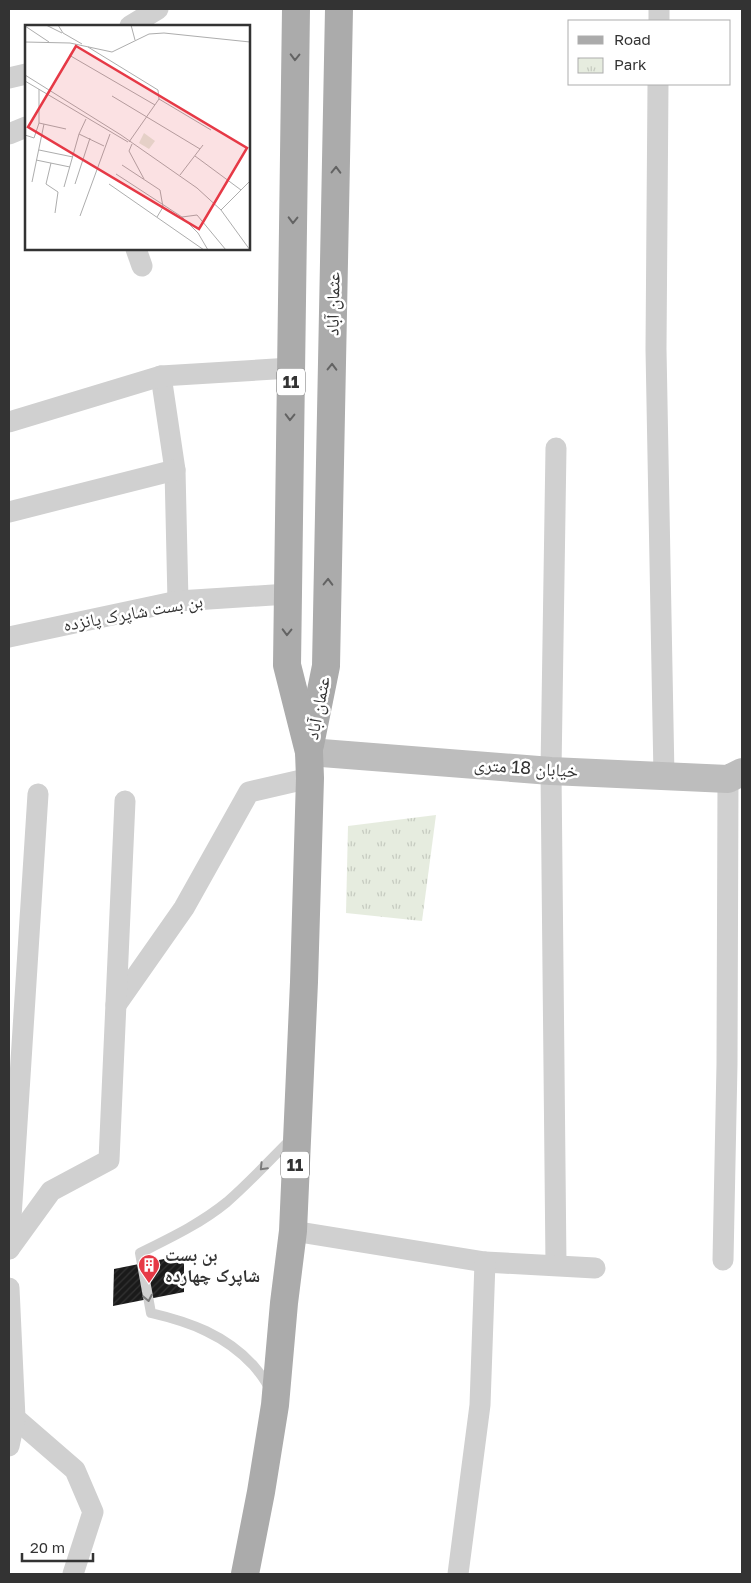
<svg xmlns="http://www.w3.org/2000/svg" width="751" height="1583" viewBox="0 0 751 1583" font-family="'Golos Text','Noto Naskh Arabic',sans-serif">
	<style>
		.park { fill: url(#park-tufts) }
		.building { fill: url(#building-hatch) }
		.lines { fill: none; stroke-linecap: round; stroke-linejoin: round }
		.lane { stroke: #d0d0d0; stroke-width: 10 }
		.street { stroke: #d0d0d0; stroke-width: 21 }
		.secondary { stroke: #bdbdbd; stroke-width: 28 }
		.primary { stroke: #ababab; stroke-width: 28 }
		.oneway { stroke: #636363 }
		.oneway2 { stroke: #7a7a7a }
		.labels { text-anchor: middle; stroke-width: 5; stroke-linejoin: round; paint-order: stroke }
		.shield { fill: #fff; stroke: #707070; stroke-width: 1 }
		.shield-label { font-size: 16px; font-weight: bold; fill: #333 }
		.street-label { font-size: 18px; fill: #333; stroke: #fff }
		.poi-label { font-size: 18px; font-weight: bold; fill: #333; stroke: #fff; text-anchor: start }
		.inset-road { fill: none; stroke: #adadad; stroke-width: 1 }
		.view { fill: #e63946; fill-opacity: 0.15; stroke: #e63946; stroke-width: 2.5 }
		.inset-edge { fill: none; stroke: #333; stroke-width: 2.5 }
	</style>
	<defs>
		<pattern id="park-tufts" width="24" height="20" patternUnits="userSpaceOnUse" patternTransform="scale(1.25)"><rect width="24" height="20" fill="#e6ecdf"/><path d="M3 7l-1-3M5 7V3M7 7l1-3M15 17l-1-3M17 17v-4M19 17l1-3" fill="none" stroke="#c6cbc0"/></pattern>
		<pattern id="building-hatch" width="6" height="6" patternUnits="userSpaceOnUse" patternTransform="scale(1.25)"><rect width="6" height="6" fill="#1a1a1a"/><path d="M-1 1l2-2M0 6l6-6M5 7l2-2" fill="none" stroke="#333"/></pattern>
	</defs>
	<rect width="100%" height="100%" fill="#fff"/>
	<polygon class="park" points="436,815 422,921 346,913 348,826"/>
	<polygon class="building" points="184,1255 184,1292 113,1306 114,1269"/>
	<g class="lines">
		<path class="lane" d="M270,1390C266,1381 259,1372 253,1365C225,1335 190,1322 151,1313L140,1253C170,1238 200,1224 227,1202C250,1182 271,1159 293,1137"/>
		<g class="street">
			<polyline points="659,21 659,9"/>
			<polyline points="130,26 158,9"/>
			<polyline points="9,78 26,74"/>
			<polyline points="658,84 656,349 664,776"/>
			<polyline points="9,134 26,127"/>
			<polyline points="136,249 142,266"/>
			<polyline points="161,376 175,470 178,601"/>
			<polyline points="9,422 161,376 291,368"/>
			<polyline points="556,448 551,771 556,1265"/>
			<polyline points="9,512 175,470"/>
			<polyline points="9,637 178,601 288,594"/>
			<polyline points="116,1005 184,908 249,792 310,778"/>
			<polyline points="293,1231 485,1262 595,1268"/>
			<polyline points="9,1249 51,1191 109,1160 125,801"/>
			<polyline points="9,1249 38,794"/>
			<polyline points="723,1260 727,1064 728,779"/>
			<polyline points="9,1288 15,1418 75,1470 93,1512 73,1574"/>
			<polyline points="9,1446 15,1418"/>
			<polyline points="458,1574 480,1405 485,1262"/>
		</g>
		<polyline class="secondary" points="309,752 551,771 728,779 742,772"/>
		<g class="primary">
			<polyline points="310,745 326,666 339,9"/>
			<polyline points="245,1574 261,1492 275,1405 284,1303 293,1231 304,982 310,778 309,752 287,665 296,9"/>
		</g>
	</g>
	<defs><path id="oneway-chevron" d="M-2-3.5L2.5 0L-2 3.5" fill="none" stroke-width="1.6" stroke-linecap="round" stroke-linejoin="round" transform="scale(1.25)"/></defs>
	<g class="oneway">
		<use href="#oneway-chevron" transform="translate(295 57) rotate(91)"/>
		<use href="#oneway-chevron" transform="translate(336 170) rotate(-89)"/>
		<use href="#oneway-chevron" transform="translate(293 220) rotate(91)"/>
		<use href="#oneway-chevron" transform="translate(332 367) rotate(-89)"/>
		<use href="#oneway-chevron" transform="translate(290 417) rotate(91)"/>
		<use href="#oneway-chevron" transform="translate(328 582) rotate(-89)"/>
		<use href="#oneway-chevron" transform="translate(287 632) rotate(91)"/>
	</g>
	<g class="oneway2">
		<use href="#oneway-chevron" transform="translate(263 1167) rotate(134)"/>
		<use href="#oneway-chevron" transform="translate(148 1298) rotate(79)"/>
	</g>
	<defs>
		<g id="building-pin" transform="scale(1.125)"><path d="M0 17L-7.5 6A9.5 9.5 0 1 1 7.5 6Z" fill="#e63946" stroke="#fff"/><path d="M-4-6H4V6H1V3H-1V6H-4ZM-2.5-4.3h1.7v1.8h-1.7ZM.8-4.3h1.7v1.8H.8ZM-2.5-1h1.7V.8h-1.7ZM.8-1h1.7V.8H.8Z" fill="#fff"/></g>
	</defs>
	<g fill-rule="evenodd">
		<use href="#building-pin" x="149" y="1265"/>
	</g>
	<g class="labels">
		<g class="shield">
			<rect x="277" y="368.5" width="28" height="27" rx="4"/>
			<rect x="281" y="1151.5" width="28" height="27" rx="4"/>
		</g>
		<g class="shield-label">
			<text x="291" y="388">11</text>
			<text x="295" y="1171">11</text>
		</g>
		<g class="street-label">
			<text transform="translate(333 304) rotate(-89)" y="6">عثمان آباد</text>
			<text transform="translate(133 613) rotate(-10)" y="6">بن بست شاپرک پانزده</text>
			<text transform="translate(318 708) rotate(-79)" y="6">عثمان آباد</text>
			<text transform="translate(526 768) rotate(4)" y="6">خیابان 18 متری</text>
		</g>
		<g class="poi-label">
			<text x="165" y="1261">بن بست<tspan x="165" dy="21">شاپرک چهارده</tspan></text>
		</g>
	</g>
	<g transform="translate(25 25)">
		<rect width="225" height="225" fill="#fff"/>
		<path d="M119,108L130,116L124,124L114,118Z" fill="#e6ecdf"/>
		<path class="inset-road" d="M21,0L37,8M33,0L38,8L57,19M106,0L110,15M0,1L24,17M0,17L45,18L87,27L124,9L139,8L225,17M63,22L133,65L134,74L104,117M44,30L130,80M0,50L96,110L172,163L196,185L225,225M0,56L103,117M14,64V98L41,104M87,71L175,124M134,74L186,105M54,109L79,121M0,110L9,113L14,98M107,119L104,126L119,154M14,125L48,132M170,131L216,165M11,135L45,142M26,138L21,159L33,167L30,188M97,140L135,165L138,182L132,192M91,149L157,192L172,190L201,225M155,150L178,120M7,157L19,99M50,159L65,113M84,159L179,225M39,162L54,109L61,94M196,185L225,156M55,191L85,109M157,192L173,208L183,225"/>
		<path class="view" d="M51,21L222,123L174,204L3,102Z"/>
		<rect width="225" height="225" class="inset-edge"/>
	</g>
	<rect width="751" height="1583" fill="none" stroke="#333333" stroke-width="20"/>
	<rect x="568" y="20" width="162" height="65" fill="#ffffff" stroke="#adadad"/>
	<rect x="578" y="36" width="25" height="8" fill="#ababab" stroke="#adadad"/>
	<text x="614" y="45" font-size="15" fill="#333333">Road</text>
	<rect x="578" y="58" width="25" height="15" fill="url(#park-tufts)" stroke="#adadad"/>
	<text x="614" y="70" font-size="15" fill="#333333">Park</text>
	<path d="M22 1553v8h71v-8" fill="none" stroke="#333333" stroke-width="2.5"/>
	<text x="30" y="1553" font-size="15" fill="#333333" stroke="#ffffff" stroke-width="4" paint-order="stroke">20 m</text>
</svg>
